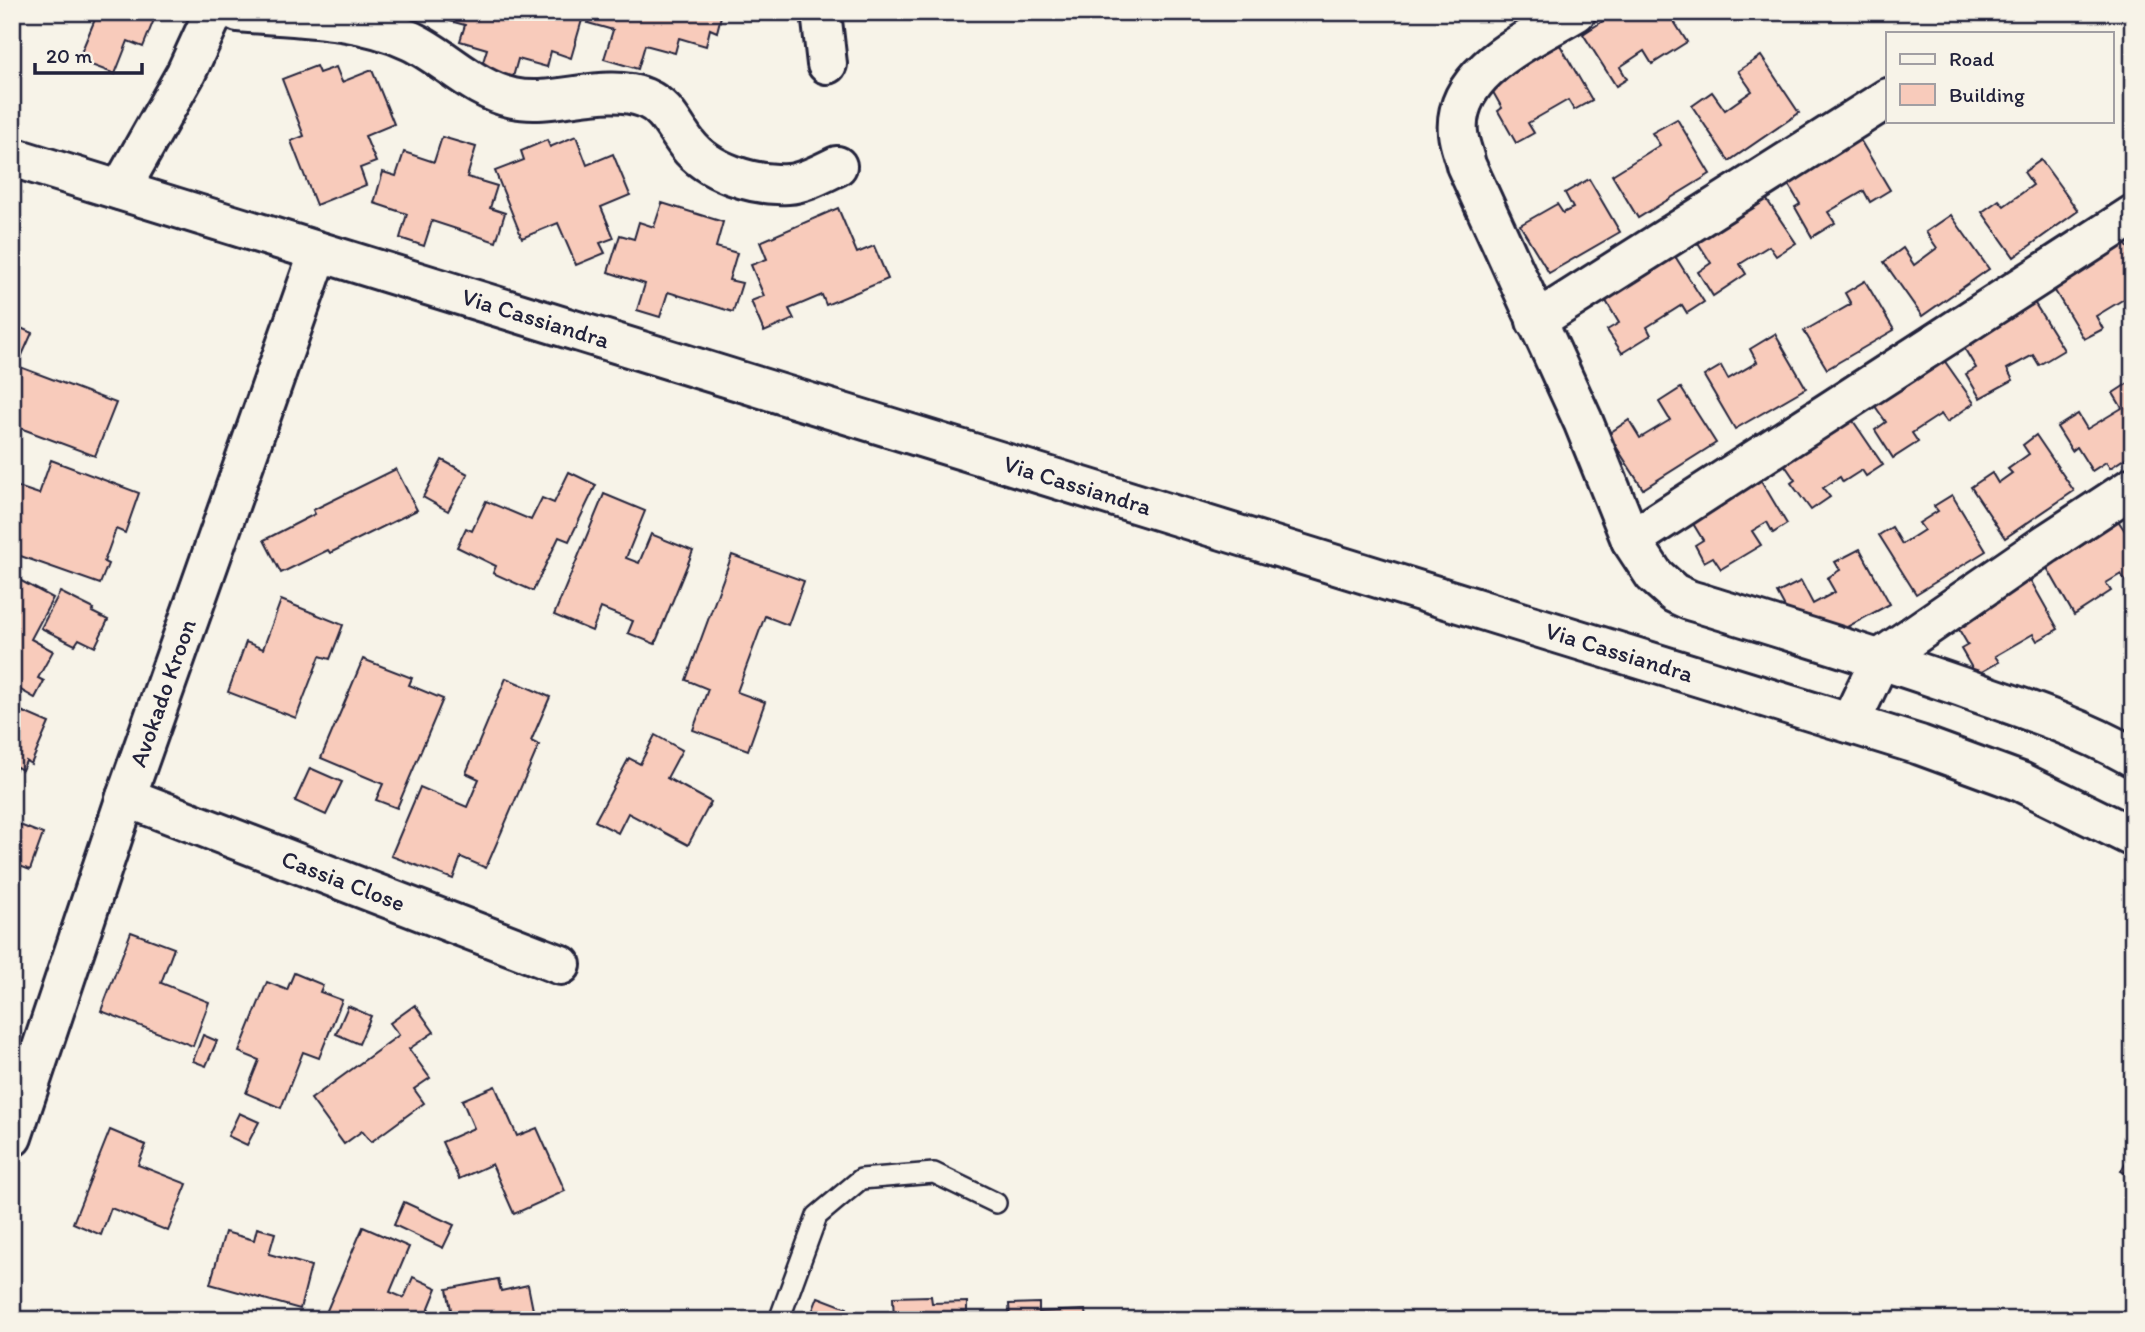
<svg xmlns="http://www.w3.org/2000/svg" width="2145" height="1332" viewBox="0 0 2145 1332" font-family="Itim,sans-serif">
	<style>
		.building { fill: #f8cbbb; stroke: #22223b; stroke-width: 2 }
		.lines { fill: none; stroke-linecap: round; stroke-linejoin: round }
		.service-casing { stroke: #22223b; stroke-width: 24 }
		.minor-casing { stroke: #22223b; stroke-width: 44 }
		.service { stroke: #f7f3e8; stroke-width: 19 }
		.minor { stroke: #f7f3e8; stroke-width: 38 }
		.labels { text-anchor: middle; stroke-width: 5; stroke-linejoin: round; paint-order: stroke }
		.street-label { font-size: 24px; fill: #22223b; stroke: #f7f3e8 }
	</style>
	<rect width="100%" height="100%" fill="#f7f3e8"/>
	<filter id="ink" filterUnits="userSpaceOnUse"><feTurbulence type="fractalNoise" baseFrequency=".0143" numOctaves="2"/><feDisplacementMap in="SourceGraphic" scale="14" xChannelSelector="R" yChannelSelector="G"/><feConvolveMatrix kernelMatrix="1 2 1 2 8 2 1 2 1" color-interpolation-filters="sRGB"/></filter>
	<g filter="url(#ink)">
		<g class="building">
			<polygon points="98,12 144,12 155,17 143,47 128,41 115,74 78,60"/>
			<polygon points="452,12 556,12 582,20 571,58 551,51 547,67 518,59 510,88 478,78 487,49 460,41 465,25 450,21"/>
			<polygon points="592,12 722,12 717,32 710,29 706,46 679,38 675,53 645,45 638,69 604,59 613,30 588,23"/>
			<polygon points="1617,12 1668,12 1687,42 1652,64 1644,51 1620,67 1627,79 1616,86 1583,34"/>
			<polygon points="1560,45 1592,100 1574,110 1568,100 1528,123 1534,133 1516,143 1498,111 1502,108 1489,85"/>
			<polygon points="1761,56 1799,113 1729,161 1692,106 1712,92 1725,110 1752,91 1738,71"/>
			<polygon points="316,66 319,73 336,67 342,82 372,70 394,124 365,136 376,162 360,168 366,185 316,205 291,141 304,136 282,79"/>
			<polygon points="1677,119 1710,174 1638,218 1612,175 1660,145 1652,133"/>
			<polygon points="1856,133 1890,190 1870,202 1864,191 1828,212 1835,223 1812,237 1795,207 1800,204 1784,177"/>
			<polygon points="576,136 587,165 613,154 630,195 601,207 614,238 600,243 605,253 576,265 558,223 522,238 495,171 524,160 521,151 547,140 550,147"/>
			<polygon points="442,137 476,147 467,177 497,186 490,208 505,213 496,242 432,221 424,246 400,238 407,214 374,203 383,172 396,176 404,152 434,162"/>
			<polygon points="2041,160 2078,211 2014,257 1982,212 1999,200 2004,206 2033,185 2024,172"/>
			<polygon points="1589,179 1620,232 1549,273 1520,225 1557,204 1563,213 1573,208 1565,193"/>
			<polygon points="1763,194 1796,243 1776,256 1769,246 1740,264 1746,274 1713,296 1698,272 1711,263 1695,238"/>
			<polygon points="662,203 723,222 716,247 737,253 729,280 742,283 733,312 668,292 660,317 637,310 645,284 608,272 620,235 634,239 639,222 654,227"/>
			<polygon points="838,208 857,253 874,246 888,279 826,305 822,295 789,309 794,319 764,332 751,301 764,296 751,265 767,259 760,242"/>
			<polygon points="1951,215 1989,269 1922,316 1884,262 1903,248 1914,265 1937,248 1926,232"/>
			<polygon points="2122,238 2133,256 2133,302 2129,296 2096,316 2103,329 2084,339 2049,281"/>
			<polygon points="1673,253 1704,302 1687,313 1682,305 1647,327 1651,335 1622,353 1607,330 1619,323 1603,296"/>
			<polygon points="1865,281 1894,330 1827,369 1804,331 1851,304 1845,293"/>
			<polygon points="2032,299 2064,350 2039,365 2033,355 2007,369 2013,380 1980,398 1966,374 1976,368 1960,341"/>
			<polygon points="12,324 32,333 19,362 12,359"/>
			<polygon points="1775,334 1806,388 1735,429 1704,376 1721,366 1728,379 1757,362 1750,349"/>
			<polygon points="1939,353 1974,403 1947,422 1941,414 1912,433 1918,442 1893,458 1875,430 1886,422 1870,399"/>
			<polygon points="12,364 116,403 95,456 12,425"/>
			<polygon points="2133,380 2133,453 2110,468 2106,462 2092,471 2077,447 2072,451 2057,427 2078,414 2087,429 2122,408 2113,393"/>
			<polygon points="1681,388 1716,443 1643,489 1608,434 1629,420 1640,438 1670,420 1659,402"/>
			<polygon points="1847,412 1883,465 1866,476 1862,470 1843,482 1840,477 1823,488 1830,497 1811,510 1791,483 1795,480 1780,458"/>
			<polygon points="2036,435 2074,491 2005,538 1971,487 1992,473 1998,483 2012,473 2008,469 2029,454 2023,445"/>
			<polygon points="51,460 139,493 125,533 116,529 104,562 108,564 100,584 12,553 12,485 39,494"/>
			<polygon points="442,460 468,474 448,511 423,497"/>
			<polygon points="1753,467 1787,524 1773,533 1767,522 1752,531 1761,545 1721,569 1713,557 1704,562 1695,545 1703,540 1684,509"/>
			<polygon points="396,469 417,510 330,553 328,550 281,573 264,540 315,514 313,510"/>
			<polygon points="569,472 596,485 569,541 559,537 533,591 493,573 496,566 457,547 466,528 472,531 486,501 531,520 542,498 554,503"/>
			<polygon points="604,494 645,511 626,558 639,563 651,534 693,551 655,644 628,633 633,621 601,608 592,631 554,615"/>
			<polygon points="1952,495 1986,551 1916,594 1879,535 1892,527 1902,544 1924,530 1919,523 1938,511 1934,506"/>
			<polygon points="2113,513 2133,543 2133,577 2126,582 2121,574 2106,583 2111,591 2074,615 2042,559 2059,549 2064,557 2096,536 2090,528"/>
			<polygon points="1860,549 1890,604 1821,641 1798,632 1777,593 1801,581 1813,604 1835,592 1827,578 1840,570 1835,562"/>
			<polygon points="732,555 804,581 788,625 765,616 737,692 765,702 748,750 693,730 708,689 686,680"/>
			<polygon points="2027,574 2058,629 2037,641 2033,634 1995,656 1999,662 1976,675 1961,649 1968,645 1951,616"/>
			<polygon points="12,576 53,598 31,639 53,651 38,678 44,681 35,698 12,685"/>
			<polygon points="60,592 94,609 92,612 108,620 95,647 79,639 75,645 41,628"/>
			<polygon points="281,600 343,625 330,659 320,656 296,718 228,692 246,642 263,649"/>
			<polygon points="363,659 412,678 409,685 443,699 397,808 376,800 383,784 321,758"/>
			<polygon points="506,678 550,697 531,741 539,745 486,868 461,857 453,879 391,856 420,787 467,807 479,779 466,773"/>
			<polygon points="12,707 49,723 31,764 26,761 22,770 17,767 12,777"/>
			<polygon points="655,735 682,750 667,778 711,802 688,845 628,813 618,833 595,821 629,758 640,764"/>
			<polygon points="310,768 342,782 326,815 295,801"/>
			<polygon points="12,822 43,834 30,870 12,863"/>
			<polygon points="131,932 174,948 161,983 209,1002 193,1046 101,1011"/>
			<polygon points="294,973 323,985 320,992 342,1000 319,1058 303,1052 281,1108 246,1093 259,1060 239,1052 267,982 287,990"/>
			<polygon points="415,1005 434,1032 409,1049 430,1078 414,1089 424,1103 371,1142 362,1131 344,1144 311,1099 399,1035 390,1023"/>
			<polygon points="348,1006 371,1016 359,1044 336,1034"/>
			<polygon points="203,1035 217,1041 206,1066 193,1061"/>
			<polygon points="495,1086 517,1136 537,1128 565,1191 514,1214 492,1164 459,1179 442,1142 474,1128 462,1100"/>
			<polygon points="239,1113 259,1122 247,1145 228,1136"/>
			<polygon points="110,1130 146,1145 138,1165 187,1184 168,1231 111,1208 101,1235 73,1223"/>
			<polygon points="2133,1149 2133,1177 2121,1171"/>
			<polygon points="404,1202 454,1225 443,1248 394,1225"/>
			<polygon points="363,1227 409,1247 390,1292 404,1298 413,1277 437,1288 424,1320 337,1320 325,1315"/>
			<polygon points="257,1228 275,1233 269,1254 311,1266 300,1309 210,1284 225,1232 254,1240"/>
			<polygon points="498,1279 501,1291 528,1285 535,1320 453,1320 447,1289"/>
			<polygon points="931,1296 932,1303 967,1302 967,1320 894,1320 893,1297"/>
			<polygon points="818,1297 847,1308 843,1320 809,1320"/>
			<polygon points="1039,1303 1039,1312 1085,1310 1086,1320 1010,1320 1009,1304"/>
		</g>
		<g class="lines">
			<g class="service-casing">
				<polyline id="service" points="779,1320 817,1216 861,1179 934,1173 996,1203"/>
			</g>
			<g class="minor-casing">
				<g id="minor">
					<path d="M238,12C295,17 358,16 411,41C445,57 474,90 513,98C554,107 606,82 645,98C668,108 673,126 687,144C708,172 754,186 788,184C805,183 822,173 837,166"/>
					<polyline points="821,12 827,64"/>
					<path d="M1576,12C1533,38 1452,71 1458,133C1459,144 1464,155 1466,165L1583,421L1631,540L1654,575L1674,593L1689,600C1783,629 1877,657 1970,690C2025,709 2082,728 2133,757"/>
					<path id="s1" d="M12,157L1920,745L2021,782L2133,837"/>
					<polyline points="120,190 186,73 214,12"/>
					<polyline points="1536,321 1888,98"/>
					<polyline points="1631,540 2133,215"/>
					<polyline points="1850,723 1881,658 2046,544 2133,487"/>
					<path id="s2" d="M126,797L561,965"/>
					<path id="s3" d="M12,1137L126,797L319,252"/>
				</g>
			</g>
			<use href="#service" class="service"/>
			<use href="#minor" class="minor"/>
		</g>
	</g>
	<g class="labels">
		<g class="street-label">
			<text dy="8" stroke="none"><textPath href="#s1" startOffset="548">Via Cassiandra</textPath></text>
			<text dy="8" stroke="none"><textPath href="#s1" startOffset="1115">Via Cassiandra</textPath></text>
			<text dy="8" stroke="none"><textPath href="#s1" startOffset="1682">Via Cassiandra</textPath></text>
			<text dy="8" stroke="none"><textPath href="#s3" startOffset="469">Avokado Kroon</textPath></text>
			<text dy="8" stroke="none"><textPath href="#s2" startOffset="233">Cassia Close</textPath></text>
		</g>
	</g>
	<rect width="2145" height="1332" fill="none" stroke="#f7f3e8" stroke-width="42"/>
	<rect x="21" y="21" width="2103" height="1290" fill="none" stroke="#22223b" stroke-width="2.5" filter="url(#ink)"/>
	<rect x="1886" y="32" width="228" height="91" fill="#f7f3e8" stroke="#a29fa3" stroke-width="2"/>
	<rect x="1900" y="54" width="35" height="10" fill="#f7f3e8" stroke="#a29fa3" stroke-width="2"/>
	<text x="1949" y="66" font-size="21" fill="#22223b">Road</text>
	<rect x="1900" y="84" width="35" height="21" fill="#f8cbbb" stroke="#a29fa3" stroke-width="2"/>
	<text x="1949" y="102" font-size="21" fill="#22223b">Building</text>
	<path d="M35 63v10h107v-10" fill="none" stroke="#22223b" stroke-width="3.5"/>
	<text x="46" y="63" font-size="21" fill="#22223b" stroke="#f7f3e8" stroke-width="5" paint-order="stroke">20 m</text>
</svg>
